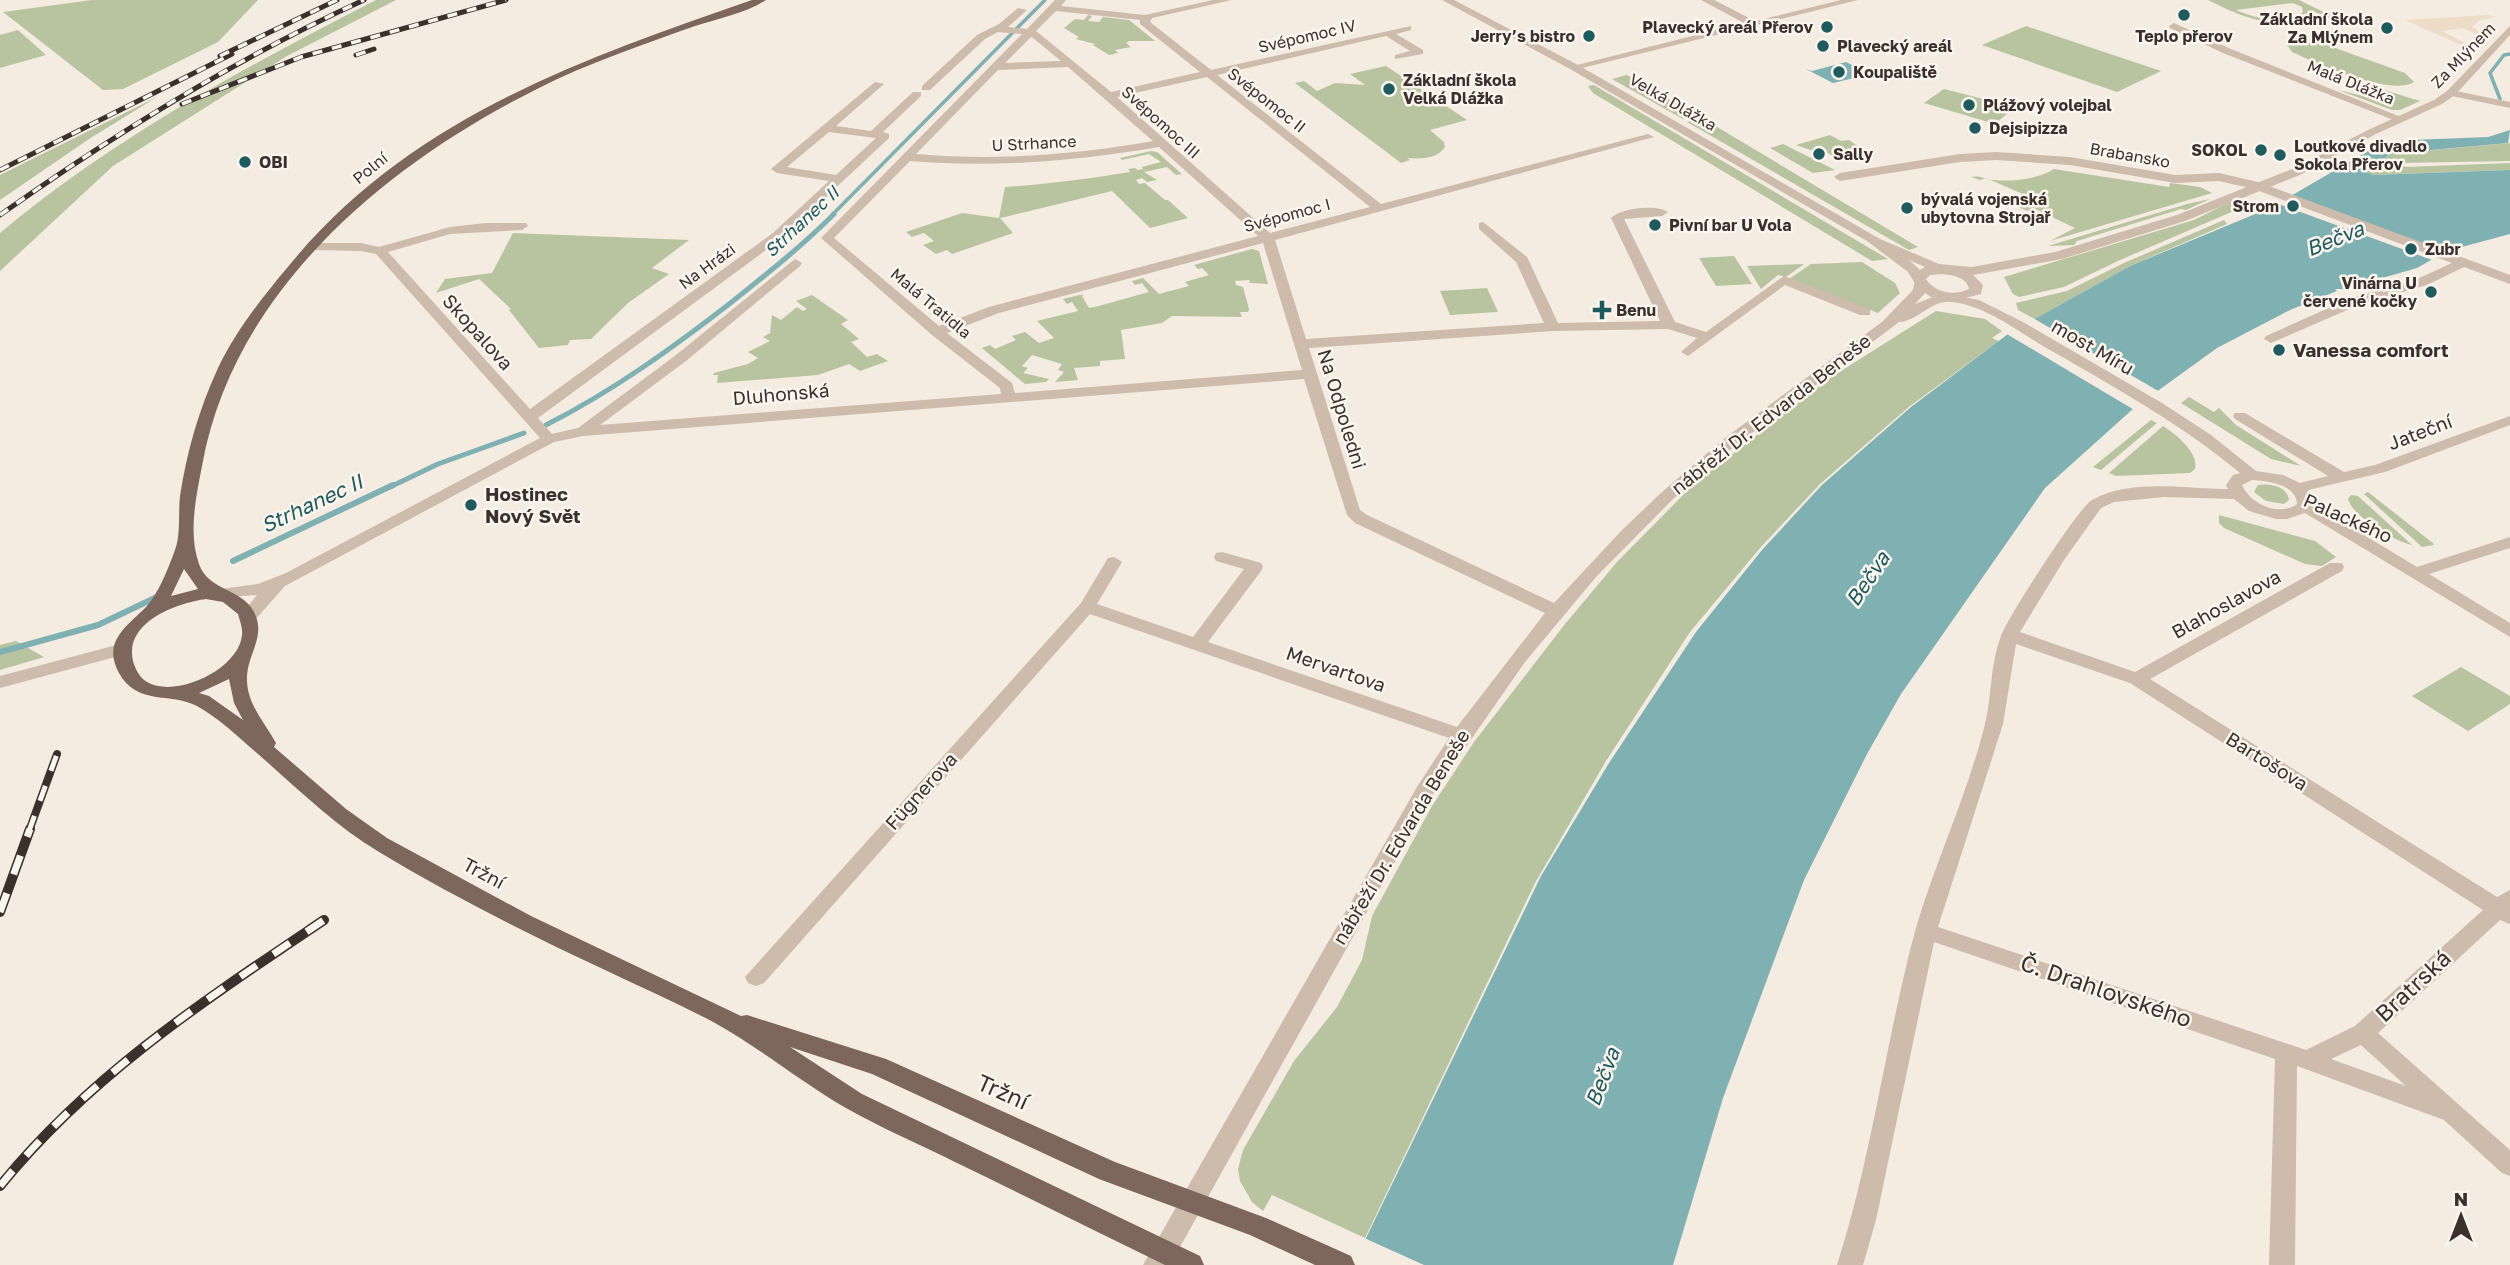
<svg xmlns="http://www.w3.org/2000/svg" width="2510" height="1265" viewBox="0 0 2510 1265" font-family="'Golos Text',sans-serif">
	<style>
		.green { fill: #b8c4a0; fill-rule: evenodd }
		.plaza { fill: #ecdcc8 }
		.water { fill: #7fb0b2 }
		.pier { fill: #f4ebe1 }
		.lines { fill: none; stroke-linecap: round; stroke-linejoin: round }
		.stream-far2 { stroke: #7fb0b2; stroke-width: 3.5 }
		.stream-far1 { stroke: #7fb0b2; stroke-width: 5 }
		.stream { stroke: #7fb0b2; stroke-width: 6 }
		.minor { fill: #cdbbac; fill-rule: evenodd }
		.tertiary { fill: #cdbbac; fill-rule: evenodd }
		.primary { fill: #7d675c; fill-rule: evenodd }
		.rail-far2-casing { stroke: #3b302b; stroke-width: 5 }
		.rail-far1-casing { stroke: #3b302b; stroke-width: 8 }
		.rail-casing { stroke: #3b302b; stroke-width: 10 }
		.rail-far2 { stroke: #fbf5ee; stroke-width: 3.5; stroke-dasharray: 10; stroke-linecap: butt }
		.rail-far1 { stroke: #fbf5ee; stroke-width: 5; stroke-dasharray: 16; stroke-linecap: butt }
		.rail { stroke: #fbf5ee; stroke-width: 7; stroke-dasharray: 20; stroke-linecap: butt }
		.poi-dot { fill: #1f5a5e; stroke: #fbf5ee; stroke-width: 2.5 }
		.labels { text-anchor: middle; stroke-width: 5; stroke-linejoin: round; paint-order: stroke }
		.far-poi-label { font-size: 16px; font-weight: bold; fill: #3b302b; stroke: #fbf5ee; text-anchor: start }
		.far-street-label { font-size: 16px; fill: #3b302b; stroke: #fbf5ee }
		.far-water-label { font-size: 18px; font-style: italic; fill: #1f5a5e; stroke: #fbf5ee }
		.street-label { font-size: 19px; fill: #3b302b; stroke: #fbf5ee }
		.poi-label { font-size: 19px; font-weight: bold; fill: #3b302b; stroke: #fbf5ee; text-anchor: start }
		.water-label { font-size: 21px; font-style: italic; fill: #1f5a5e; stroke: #fbf5ee }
		.near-street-label { font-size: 23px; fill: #3b302b; stroke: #fbf5ee }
	</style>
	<rect width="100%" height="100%" fill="#f4ebe1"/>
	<g class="green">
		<polygon points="92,0 258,0 218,42 123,89 103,90 3,12"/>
		<path d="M376,0H396L287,56L113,166L0,271V233C114,138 245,67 376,0Z"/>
		<path d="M2208,0H2299L2336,18L2329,19L2313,11L2311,17C2279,33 2237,15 2208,0ZM2293,3L2302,7L2303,12C2288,26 2253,18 2236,10Z"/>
		<polygon points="1088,15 1092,16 1088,21 1099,22 1103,17 1129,20 1155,41 1129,41 1126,43 1131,47 1115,50 1118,53 1109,55 1093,45 1095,44 1076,39 1079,37 1064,28 1075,19 1084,20"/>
		<polygon points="2026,26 2161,71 2117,92 1982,45"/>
		<polygon points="18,30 46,55 0,68 0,35"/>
		<path d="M2297,41L2324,44L2405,73L2414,82C2393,97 2315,63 2292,52L2287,45Z"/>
		<path d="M1386,66L1467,120L1430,130L1444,142L1445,147C1437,159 1421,159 1407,158L1410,160L1401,163L1295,83L1304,81L1317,91L1335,83L1365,85L1350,74Z"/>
		<polygon points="1627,75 1698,116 1683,119 1612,79"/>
		<polygon points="1594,85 1888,259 1872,261 1593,93 1588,86"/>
		<polygon points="1944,89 2015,107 1995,124 1924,103"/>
		<polygon points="2338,90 2367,97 2372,91 2381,93 2384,90 2420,101 2400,110 2392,110"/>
		<polygon points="157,97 89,139 0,200 0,175"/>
		<polygon points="1702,118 1918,247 1909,250 1687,122"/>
		<polygon points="1830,135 1841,141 1849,140 1865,151 1856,146 1852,147 1859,151 1844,152 1847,155 1834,157 1822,149 1813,151 1796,145"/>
		<polygon points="2510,143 2510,161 2398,163 2406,167 2510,163 2510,170 2371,175 2367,172 2383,161 2387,156 2398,153"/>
		<polygon points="1783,144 1835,170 1813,173 1770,148"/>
		<path d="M1151,151L1157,152L1182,174L1176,175L1167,167L1144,172L1157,180L1147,182L1142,178L1136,180L1139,184L1145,183L1165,200H1168L1188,218L1150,228L1112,191L1000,218L1013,233L952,254L947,250L936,254L923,245L934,241L924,233L912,237L906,232L962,213L999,218L1005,187C1050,184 1087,179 1130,172L1128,169L1135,168L1138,170L1143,169L1142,167L1161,162L1149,154L1122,160L1120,158Z"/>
		<path d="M2054,169L2169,187L2170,183L2200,187L2212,193L2050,241L2075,228L2033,208L2027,211L2010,203L2025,195L1986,178L1980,180L1971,177C1980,175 1985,179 1993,180C2012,182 2039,179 2054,169Z"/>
		<polygon points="2210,199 2186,210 2181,209 2077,241 2074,245 2048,246 2187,204"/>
		<polygon points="2232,201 2243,207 2120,260 2064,287 2019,297 2013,294 2004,277 2194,220"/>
		<polygon points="2224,220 2227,224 2130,266 2035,319 2018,310 2016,303 2067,291 2124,263"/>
		<polygon points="513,233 689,240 652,268 669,274 628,303 591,339 570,340 568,345 539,348 509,310 511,309 479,279 436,293 445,279 492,273"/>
		<polygon points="1252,249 1259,251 1268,284 1250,283 1249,280 1235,281 1236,285 1243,287 1249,309 1248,312 1240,312 1242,317 1172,316 1162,323 1121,330 1125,359 1100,361 1100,366 1074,368 1078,380 1055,382 1064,372 1058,370 1062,364 1032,355 1022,366 1028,368 1023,373 1049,379 1046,382 1025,384 982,348 990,345 995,349 1016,340 1012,336 1025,332 1039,343 1054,338 1037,321 1078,311 1072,302 1067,304 1063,299 1084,294 1082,296 1089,308 1095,307 1149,292 1142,283 1135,285 1132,281 1143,278 1159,294 1189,286 1185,282 1209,275 1202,268 1198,269 1194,265"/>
		<polygon points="1734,256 1752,284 1716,286 1699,258"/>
		<polygon points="1862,262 1895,283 1900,293 1878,313 1789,279 1811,264"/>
		<polygon points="1804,264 1786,277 1778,275 1761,289 1747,266"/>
		<polygon points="1487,288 1498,312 1450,315 1440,291"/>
		<polygon points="812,295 848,320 841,324 859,339 851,342 867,357 877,354 888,361 860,371 849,364 818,375 717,383 718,375 713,375 714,373 748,364 758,358 748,352 770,341 763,337 770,333 772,315 781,320 797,307 803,311 807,309 796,301"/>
		<polygon points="1936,311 1985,319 2002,331 1992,338 1999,341 1910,406 1820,484 1760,548 1690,632 1606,761 1535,883 1365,1238 1272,1195 1263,1211 1252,1202 1240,1181 1238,1169 1243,1150 1294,1061 1337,1007 1362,960 1372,916 1432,806 1474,742 1565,624 1617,562 1694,484 1833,376"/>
		<polygon points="2189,397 2214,412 2219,408 2236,425 2301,466 2271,459 2181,403"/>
		<polygon points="2151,420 2157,423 2101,470 2093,467"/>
		<path d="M2163,426C2176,434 2199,453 2195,469L2190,473L2116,476L2109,473Z"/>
		<path d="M2258,485C2270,483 2287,486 2289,500L2284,504L2266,501L2254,492Z"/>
		<polygon points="2368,492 2434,544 2433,545 2422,547 2364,494"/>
		<path d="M2351,495L2358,496L2412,545C2396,542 2352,516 2348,499Z"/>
		<polygon points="2219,515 2315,541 2336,557 2322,566 2305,564 2224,528 2219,523"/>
		<polygon points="16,641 44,657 0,670 0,645"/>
		<polygon points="2461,667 2510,696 2510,704 2468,731 2412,696"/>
	</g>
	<polygon class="plaza" points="2488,15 2496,17 2480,20 2472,27 2480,32 2478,35 2464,28 2442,31 2469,45 2461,45 2405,20"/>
	<g class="water">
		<polygon points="1846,62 1870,74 1833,83 1806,69 1812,71"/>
		<polygon points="2510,130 2508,143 2398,153 2387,156 2383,161 2367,172 2372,175 2510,170 2510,234 2447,251 2417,268 2344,289 2335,289 2337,291 2290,310 2217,348 2134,408 2045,488 1901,694 1867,754 1804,880 1723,1098 1673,1265 1353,1265 1541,876 1609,763 1696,632 1762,550 1822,485 1911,407 2008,334 2130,266 2272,207 2375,147 2411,140 2488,137"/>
	</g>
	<g class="pier">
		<polygon points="2287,194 2450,253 2435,261 2273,202"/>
		<polygon points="2031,317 2160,392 2136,411 2005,333"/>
		<polygon points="1362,1237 1424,1265 1350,1265"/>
	</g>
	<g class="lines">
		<g class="stream-far2">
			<polyline points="2500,99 2490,73 2504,55 2510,54"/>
			<polyline points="832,215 1045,0"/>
		</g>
		<g class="stream-far1">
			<path d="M546,425C613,391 674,347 733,301C768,273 802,246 834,214"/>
			<polyline points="390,487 438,464 524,433"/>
		</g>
		<g class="stream">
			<polyline points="233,561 393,485"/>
			<polyline points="0,652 98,625 159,596"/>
		</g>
		<g class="minor">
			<path d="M1055,0H1066L1061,6L1145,15L1213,0H1232L1152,18L1150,22L1211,70L1411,26V30L1396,34L1423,50V54L1395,59V55L1410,51L1386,36L1217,75L1381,204L1648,134L1654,137L1275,240L1306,339L1544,323L1516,262L1479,229V223L1483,222L1527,257L1558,323L1660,321L1611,218C1621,208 1656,204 1668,212L1662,216L1624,219L1675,322L1706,332L1784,276L1870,309V315H1860L1785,285L1688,356L1681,352L1697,338L1668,329L1553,331L1309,348L1360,510L1367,515L1554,603L1622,530L1662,492L1725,438L1882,322L1913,290L1915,280L1920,279L1927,283V291L1915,304L1943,293L1979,300L2023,322L2162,403L2211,435L2256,471L2283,475L2300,483L2328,476L2235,419L2233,416L2235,413H2245L2344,472L2375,465L2510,416V425L2385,472L2308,490L2313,504L2417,567L2510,537V548L2429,574L2510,623V637L2305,513L2287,519H2276L2249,511L2234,499L2164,497L2114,502L2101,508L2064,560L2020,632L2135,672L2330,563H2342L2344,567L2342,571L2150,679L2497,897L2510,890V924L2500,920L2378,1033L2510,1150V1176L2502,1173L2444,1120L2297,1066L2295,1265H2269L2275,1059L1934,942L1876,1220L1863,1265H1837C1870,1162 1884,1055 1910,950C1929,874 1966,801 1985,724C1992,695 1990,664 2001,636C2008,617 2078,508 2092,500C2131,478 2186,489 2228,489L2226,485L2233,475L2240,473C2180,423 2111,385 2043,346C2016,330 1984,305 1952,302C1932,299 1918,321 1899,322L1736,445L1673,499L1596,577L1525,662L1431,797L1170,1265H1143L1417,787L1449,738L1090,614L764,983L756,986L748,983L745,977L1081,603L1108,558L1114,557L1122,562L1097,604L1193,637L1244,569L1216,561L1214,557L1216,553L1222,552L1261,563L1263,567L1261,571L1208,642L1457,727L1545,613L1355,523L1347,515L1304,379L583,436L554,442L285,586L254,621L248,623L239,617L257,595L213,598L210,594L213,590L258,584L286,573L540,438L376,254L361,251L313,250L308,249V243H361L379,247L450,227L486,223H526L528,226L522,230L450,234L388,252L530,409L773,233L829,181L777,173L771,169L875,82L884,84L836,126L871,131L913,92H921V96L883,132L889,134V138L781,239L538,418L552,434L578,428L676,355L795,259L802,263L800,266L686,361L600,425L1001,394L1000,388L932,335L821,238L1022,34L998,32L985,39L930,90H922V86L977,35L999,24L1018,8L1027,10L1008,27L1027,29ZM1056,11L1140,20V24L1200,72L1111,92L1036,31ZM1031,37L1033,38L1061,61L1005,63ZM1068,67L1153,141C1074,155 996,161 916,154L998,70ZM1207,77L1370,207L1270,233L1117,97ZM829,132L876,138L836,175L787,167ZM1159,147L1258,236L989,307L939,326L834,238L910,161C994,168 1076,161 1159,147ZM1263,243L1302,370L1015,393L1012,383L947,333L999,313ZM2252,480C2268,481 2296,484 2297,504C2279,517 2250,504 2242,485ZM2016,644L2130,683L2483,910L2355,1026L2306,1050L1938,927L2003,724ZM2361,1045L2406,1086L2331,1059Z"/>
			<polygon points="1701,0 1714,0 1755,21 1841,0 1858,0 1574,70 1569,67 1744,23"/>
			<polygon points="2174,23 2231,49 2406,119 2396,121 2223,53 2170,28 2169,26"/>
			<polygon points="2451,90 2510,102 2510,108 2447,95 2447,91"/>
			<polygon points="1996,152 2070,157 2175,175 2219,173 2258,182 2510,275 2510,284 2464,267 2427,285 2361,304 2271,343 2264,339 2266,336 2351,298 2417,279 2452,263 2254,189 2219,181 2175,183 2070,165 1996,160 1960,162 1840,181 1834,177 1840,173 1960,154"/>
			<polygon points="124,643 133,649 130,653 0,688 0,676"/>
		</g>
		<path class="tertiary" d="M1442,0H1454L1578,65L1880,239L1939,264L1972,267L2055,252L2177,215L2292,169L2368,130L2434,100L2447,91L2510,26V35L2455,95L2442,104L2376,134L2300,175L2185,221L2062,259L1973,275L1983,285L1981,294L1953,301L1931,297L1918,288L1908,272L1867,241L1570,69ZM1909,260L1925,267L1920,270ZM1942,274C1952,275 1967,277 1969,289C1954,296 1935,293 1926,279L1930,275Z"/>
		<path class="primary" d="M752,0H766C747,13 717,19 695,26C642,45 588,63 537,89C385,165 233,291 202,466C196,497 188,533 199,564C208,591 242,588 254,612C267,637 246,655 247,680C247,704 265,723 276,743L274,747L346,809L387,838L531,916L741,1016L747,1015L886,1059L1115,1162L1266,1218L1351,1256L1355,1265H1315L1250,1235L1099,1179L872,1074L790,1047L862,1094L1200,1256L1204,1265H1165C1095,1231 1025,1196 955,1162C919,1144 881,1128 846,1108C801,1082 760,1048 715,1023C680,1004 642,988 605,970C528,934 452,896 379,852C334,825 297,788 258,754C239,738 219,718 197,706C170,692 137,706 119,673C102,642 126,627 145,608C158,595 168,569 175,550C181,534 178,514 180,496C187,451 199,409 218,368C235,332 261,299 287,268C408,119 577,61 752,0ZM184,569L198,589L171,596ZM206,599L223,602L238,614C240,621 243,629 242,635C239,669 176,699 147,682C140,678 135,669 133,661C124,622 177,603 206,599ZM229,679L234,703L243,720L209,696L199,693Z"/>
		<g class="rail-far2-casing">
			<g id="rail-far2">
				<polyline points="356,55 374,49"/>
				<polyline points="220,56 337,0"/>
				<polyline points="182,104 301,57 506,0"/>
				<polyline points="0,170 232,54"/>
				<path d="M0,215C116,133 235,59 364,0"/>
			</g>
		</g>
		<g class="rail-far1-casing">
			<polyline id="rail-far1" points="29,831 57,754"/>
		</g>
		<g class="rail-casing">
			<g id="rail">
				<polyline points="0,912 30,829"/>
				<path d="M0,1186C91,1074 205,1000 324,920"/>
			</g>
		</g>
		<use href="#rail-far2" class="rail-far2"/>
		<use href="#rail-far1" class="rail-far1"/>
		<use href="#rail" class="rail"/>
	</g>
	<g class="poi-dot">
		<circle cx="2184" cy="15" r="7"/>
		<circle cx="1827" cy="27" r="7"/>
		<circle cx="2387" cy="28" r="7"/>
		<circle cx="1589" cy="36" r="7"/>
		<circle cx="1823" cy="46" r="7"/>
		<circle cx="1839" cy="72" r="7"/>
		<circle cx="1389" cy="89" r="7"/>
		<circle cx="1969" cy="105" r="7"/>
		<circle cx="1975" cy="128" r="7"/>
		<circle cx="2261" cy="150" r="7"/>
		<circle cx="1819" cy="154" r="7"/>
		<circle cx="2280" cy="155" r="7"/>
		<circle cx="245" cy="162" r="7"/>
		<circle cx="2293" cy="206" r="7"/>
		<circle cx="1907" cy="208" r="7"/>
		<circle cx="1655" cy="225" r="7"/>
		<circle cx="2411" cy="249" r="7"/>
		<circle cx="2431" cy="292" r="7"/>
		<path d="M1598.5 299.5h7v7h7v7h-7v7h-7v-7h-7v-7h7z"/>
		<circle cx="2279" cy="350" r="7"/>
		<circle cx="471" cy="505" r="7"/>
	</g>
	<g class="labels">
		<g class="far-poi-label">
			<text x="2373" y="25" text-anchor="end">Základní škola<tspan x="2373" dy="18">Za Mlýnem</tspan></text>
			<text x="1813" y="33" text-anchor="end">Plavecký areál Přerov</text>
			<text x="1575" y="42" text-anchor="end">Jerry’s bistro</text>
			<text x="2184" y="42" text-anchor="middle">Teplo přerov</text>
			<text x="1837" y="52">Plavecký areál</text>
			<text x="1853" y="78">Koupaliště</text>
			<text x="1403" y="86">Základní škola<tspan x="1403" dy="18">Velká Dlážka</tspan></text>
			<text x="1983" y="111">Plážový volejbal</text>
			<text x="1989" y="134">Dejsipizza</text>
			<text x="2294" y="152">Loutkové divadlo<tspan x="2294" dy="18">Sokola Přerov</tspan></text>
			<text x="2247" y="156" text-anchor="end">SOKOL</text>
			<text x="1833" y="160">Sally</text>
			<text x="259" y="168">OBI</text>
			<text x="1921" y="205">bývalá vojenská<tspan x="1921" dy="18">ubytovna Strojař</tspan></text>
			<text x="2279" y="212" text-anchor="end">Strom</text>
			<text x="1669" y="231">Pivní bar U Vola</text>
			<text x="2425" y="255">Zubr</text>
			<text x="2417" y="289" text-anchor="end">Vinárna U<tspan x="2417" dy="18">červené kočky</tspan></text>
			<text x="1616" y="316">Benu</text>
		</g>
		<g class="far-street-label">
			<text transform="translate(1307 36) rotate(-13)" y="6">Svépomoc IV</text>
			<text transform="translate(2463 55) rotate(-46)" y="6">Za Mlýnem</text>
			<text transform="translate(2351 82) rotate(22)" y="6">Malá Dlážka</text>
			<text transform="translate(1267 100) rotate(38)" y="6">Svépomoc II</text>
			<text transform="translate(1673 102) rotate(30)" y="6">Velká Dlážka</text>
			<text transform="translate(1161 122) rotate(42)" y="6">Svépomoc III</text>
			<text transform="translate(1034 143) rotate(-3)" y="6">U Strhance</text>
			<text transform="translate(2130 155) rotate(10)" y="6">Brabansko</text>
			<text transform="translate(370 168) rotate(-39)" y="6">Polní</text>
			<text transform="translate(1287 215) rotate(-15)" y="6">Svépomoc I</text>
			<text transform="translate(707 266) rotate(-36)" y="6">Na Hrázi</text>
			<text transform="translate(931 303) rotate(40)" y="6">Malá Tratidla</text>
		</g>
		<g class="far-water-label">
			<text transform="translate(802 222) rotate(-43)" y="6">Strhanec II</text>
		</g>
		<g class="street-label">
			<text transform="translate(478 332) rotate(48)" y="7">Skopalova</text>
			<text transform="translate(2093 347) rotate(30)" y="7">most Míru</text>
			<text transform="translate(781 394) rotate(-5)" y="7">Dluhonská</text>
			<text transform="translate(1342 409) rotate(73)" y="7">Na Odpoledni</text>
			<text transform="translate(1771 414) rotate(-38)" y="7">nábřeží Dr. Edvarda Beneše</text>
			<text transform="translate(2420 432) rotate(-21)" y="7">Jateční</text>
			<text transform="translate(2348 518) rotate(24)" y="7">Palackého</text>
			<text transform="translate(2226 604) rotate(-29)" y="7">Blahoslavova</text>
			<text transform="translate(1336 669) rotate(19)" y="7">Mervartova</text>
			<text transform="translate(2267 761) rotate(32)" y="7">Bartošova</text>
			<text transform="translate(921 791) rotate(-48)" y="7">Fügnerova</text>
			<text transform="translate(1401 837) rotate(-59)" y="7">nábřeží Dr. Edvarda Beneše</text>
			<text transform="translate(484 873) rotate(28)" y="7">Tržní</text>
		</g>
		<g class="poi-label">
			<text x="2293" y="357">Vanessa comfort</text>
			<text x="485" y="501">Hostinec<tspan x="485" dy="22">Nový Svět</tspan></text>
		</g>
		<g class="water-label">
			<text transform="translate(2335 239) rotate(-22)" y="7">Bečva</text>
			<text transform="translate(312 504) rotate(-25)" y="7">Strhanec II</text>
			<text transform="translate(1868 579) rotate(-56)" y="7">Bečva</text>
			<text transform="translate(1603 1077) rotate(-69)" y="7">Bečva</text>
		</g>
		<g class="near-street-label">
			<text transform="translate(2413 986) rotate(-43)" y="8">Bratrská</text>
			<text transform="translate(2106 991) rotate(19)" y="8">Č. Drahlovského</text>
			<text transform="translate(1003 1092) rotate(24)" y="8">Tržní</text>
		</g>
	</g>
	<g transform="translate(2461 1216)" stroke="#fbf5ee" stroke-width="5" paint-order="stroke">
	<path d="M0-5L12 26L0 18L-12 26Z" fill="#3b302b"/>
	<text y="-10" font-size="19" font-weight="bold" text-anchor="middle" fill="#3b302b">N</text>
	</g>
</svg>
